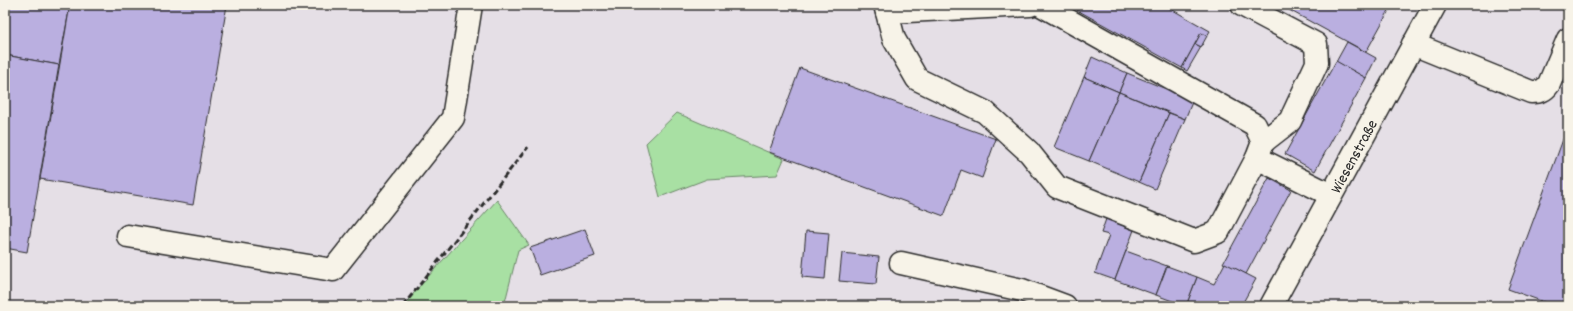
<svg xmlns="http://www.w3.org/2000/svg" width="1573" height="311" viewBox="0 0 1573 311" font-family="Dekko,sans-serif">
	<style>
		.built { fill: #e5dfe6 }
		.green { fill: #a8e0a3; stroke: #6a8667 }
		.building { fill: #baafe0; stroke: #2b2b2b }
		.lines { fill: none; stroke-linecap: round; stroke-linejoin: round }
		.minor-casing { stroke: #2b2b2b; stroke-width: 25 }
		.minor { stroke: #f7f3e8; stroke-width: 22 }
		.rail { stroke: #2b2b2b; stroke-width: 3; stroke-dasharray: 6 3; stroke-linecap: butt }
		.labels { text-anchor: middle; stroke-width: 3; stroke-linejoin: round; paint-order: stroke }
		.street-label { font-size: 16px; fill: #2b2b2b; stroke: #f7f3e8 }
	</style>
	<rect width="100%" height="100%" fill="#f7f3e8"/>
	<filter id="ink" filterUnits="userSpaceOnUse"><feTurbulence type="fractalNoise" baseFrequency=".025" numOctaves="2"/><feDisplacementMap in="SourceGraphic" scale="8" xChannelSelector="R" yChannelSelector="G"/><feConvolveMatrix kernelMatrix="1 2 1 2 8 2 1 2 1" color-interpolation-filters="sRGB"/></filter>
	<g filter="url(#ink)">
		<rect class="built" x="5" y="5" width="1563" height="301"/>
		<g class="green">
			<polygon points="677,113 784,159 777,175 707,179 660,197 646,143"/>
			<polygon points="497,200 529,245 518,250 504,306 404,306 417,289"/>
		</g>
		<g class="building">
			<polygon points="5,5 70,5 59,65 5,55"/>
			<polygon points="70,5 227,5 193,205 40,179"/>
			<polygon points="1080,5 1164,5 1210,31 1207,36 1201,33 1182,68 1077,10"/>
			<polygon points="1280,5 1392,5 1366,52"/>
			<polygon points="1201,33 1207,36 1201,47 1195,44"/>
			<polygon points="1347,42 1376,58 1366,78 1336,62"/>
			<polygon points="1195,44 1201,47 1187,71 1182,68"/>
			<polygon points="5,55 59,65 27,252 5,248"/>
			<polygon points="1092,57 1127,73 1119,92 1084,77"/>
			<polygon points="1336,61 1366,78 1315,171 1285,154"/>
			<polygon points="800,68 996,139 982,178 961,170 944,216 769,152"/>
			<polygon points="1127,73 1193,100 1185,119 1119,92"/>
			<polygon points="1084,77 1119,92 1089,161 1054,147"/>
			<polygon points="1119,92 1169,113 1139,182 1089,161"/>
			<polygon points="1169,113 1185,119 1155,189 1139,182"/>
			<polygon points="1565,134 1568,135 1568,306 1555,306 1508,289"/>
			<polygon points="1269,178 1291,190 1246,274 1223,263"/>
			<polygon points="1106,219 1134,230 1115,280 1095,273 1109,235 1101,233"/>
			<polygon points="585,229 595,256 540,275 530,248"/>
			<polygon points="806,231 829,233 825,279 802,277"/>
			<polygon points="1126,251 1167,266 1156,295 1115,280"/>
			<polygon points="842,253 879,257 876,284 839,281"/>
			<polygon points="1225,263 1256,279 1241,306 1186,306 1197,277 1214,284"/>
			<polygon points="1167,266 1197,277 1186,306 1156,295"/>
		</g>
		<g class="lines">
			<g class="minor-casing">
				<g id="minor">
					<polyline points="885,5 894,39 917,79 985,112 1029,152 1057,187 1194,241 1218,232 1257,158 1263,142 1255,125 1041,5"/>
					<polyline points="1242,5 1316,44 1317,63 1290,121 1263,142"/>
					<polyline points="887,12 1030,5"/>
					<path d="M1413,44L1531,92C1540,92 1544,91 1549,84L1568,39"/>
					<polyline points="1257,158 1331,195"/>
					<polyline points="128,236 333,270 453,118 471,5"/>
					<polyline points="901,263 1022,290 1065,306"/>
					<path id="s1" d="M1271,306L1435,5"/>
				</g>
			</g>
			<use href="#minor" class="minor"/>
			<polyline class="rail" points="403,306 528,147"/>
		</g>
	</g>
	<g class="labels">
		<g class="street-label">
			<text dy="6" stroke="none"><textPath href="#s1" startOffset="171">Wiesenstraße</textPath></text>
		</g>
	</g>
	<rect width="1573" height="311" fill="none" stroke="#f7f3e8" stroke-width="20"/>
	<rect x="10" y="10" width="1553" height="291" fill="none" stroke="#2b2b2b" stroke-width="1.5" filter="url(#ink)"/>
</svg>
